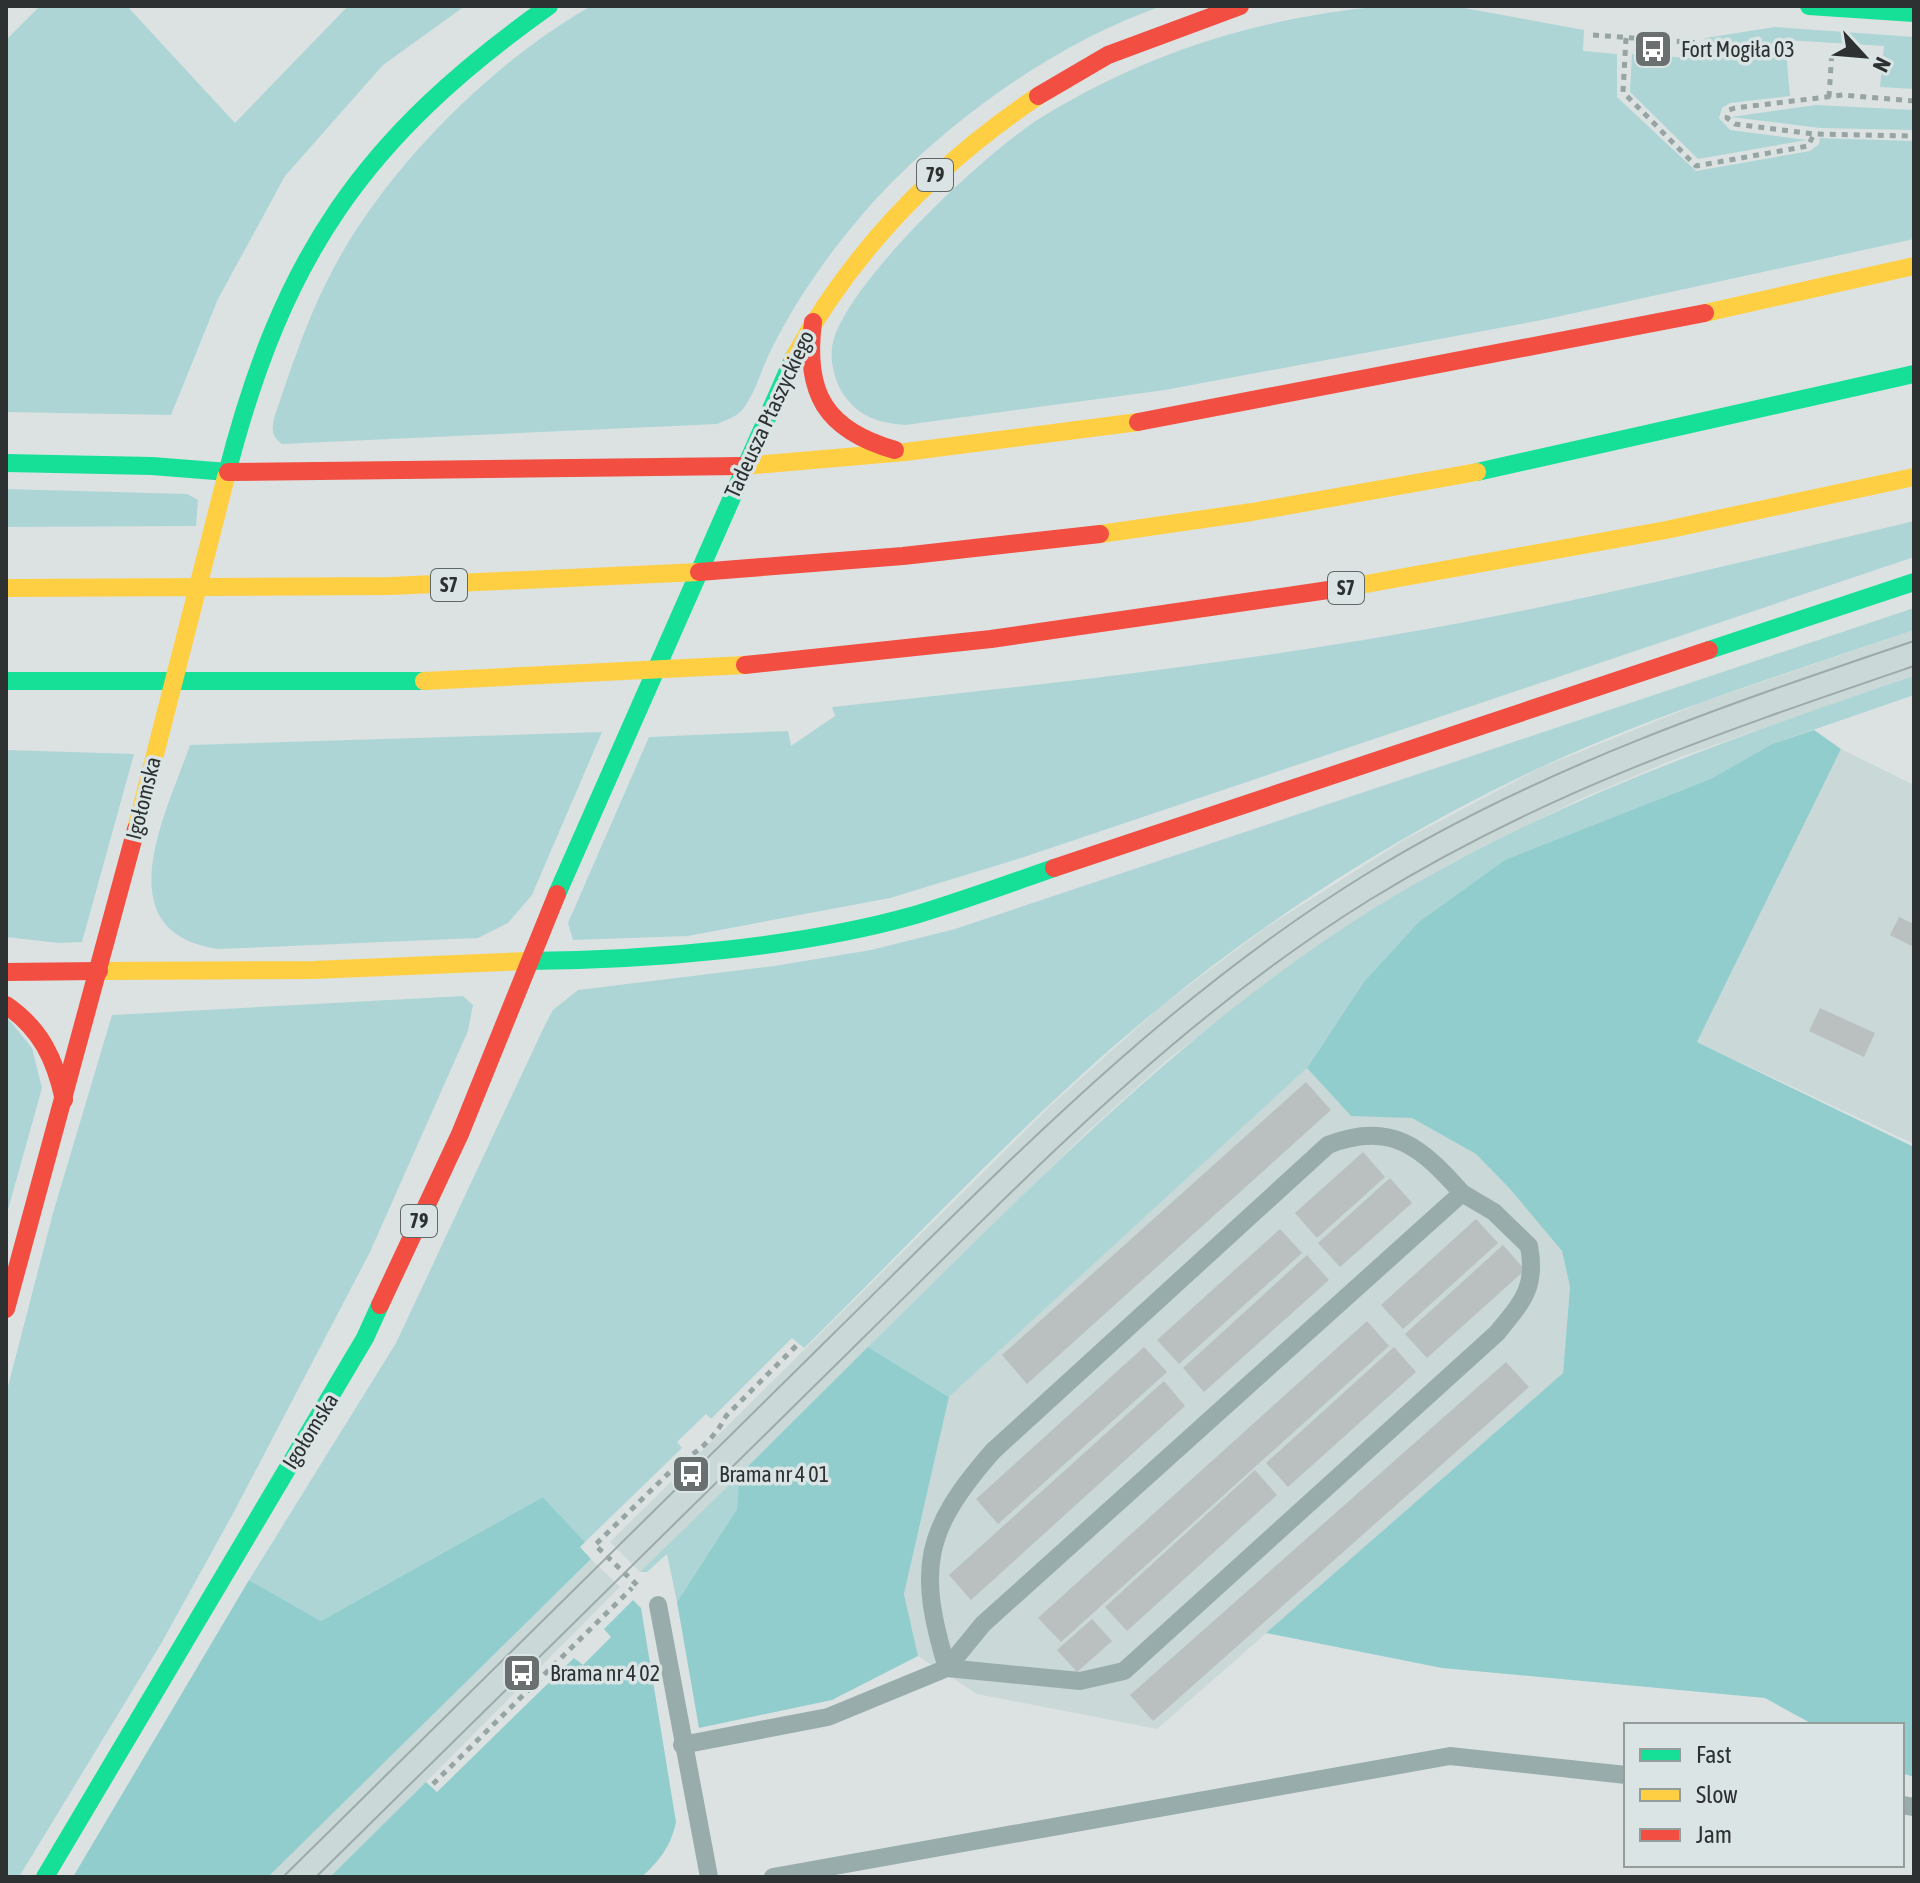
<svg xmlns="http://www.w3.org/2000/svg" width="1920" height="1883" viewBox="0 0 1920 1883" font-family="'Asap Condensed',sans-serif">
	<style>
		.built { fill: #cad8d8 }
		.green { fill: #aed5d6 }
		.forest { fill: #92cdce }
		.building { fill: #babfbf }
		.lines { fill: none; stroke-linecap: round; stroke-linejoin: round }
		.path { stroke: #96a4a4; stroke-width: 5; stroke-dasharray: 6 6; stroke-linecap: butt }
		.lane { stroke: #99acac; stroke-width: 18 }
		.fast { stroke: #16e098; stroke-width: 18 }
		.slow { stroke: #ffcf43; stroke-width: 18 }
		.jam { stroke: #f24e42; stroke-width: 18 }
		.tram { stroke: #9daaaa; stroke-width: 2 }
		.labels { text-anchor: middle; stroke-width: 7; stroke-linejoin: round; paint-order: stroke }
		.shield { fill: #dae4e4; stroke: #616767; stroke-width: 2 }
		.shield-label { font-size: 20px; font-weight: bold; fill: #2d3131 }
		.poi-label { font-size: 22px; fill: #2d3131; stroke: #dae4e4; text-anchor: start }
		.street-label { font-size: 22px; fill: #2d3131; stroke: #dae4e4 }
	</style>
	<rect width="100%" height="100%" fill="#dce2e2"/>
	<g class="built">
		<polygon points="1914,630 1914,676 1680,757 1578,800 1450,864 1312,949 1166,1061 1084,1135 640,1572 610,1542 1049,1107 1160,1007 1267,927 1404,840 1540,768 1703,702"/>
		<polygon points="1841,749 1914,785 1914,1144 1697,1042"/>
		<polygon points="1307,1068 1351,1116 1412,1117 1476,1154 1510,1189 1562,1251 1570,1287 1563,1373 1157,1729 977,1694 918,1656 904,1594 949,1397"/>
		<polygon points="591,1559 620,1587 426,1782 330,1877 268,1877"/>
	</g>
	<g class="green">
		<polygon points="40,6 127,6 235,123 348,6 465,6 383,65 285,176 218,299 171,415 6,412 6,40"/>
		<path d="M591,6H1162C1051,44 931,132 856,222C824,260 794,304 772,348C762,367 756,392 743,409C736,417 727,420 717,424L282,444C271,436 272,430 274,418C290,371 305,325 327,281C379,175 489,64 591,6Z"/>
		<path d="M1385,6H1453L1584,30L1583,51L1617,54V97L1696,171L1810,151L1819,144L1820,138L1914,141V239L1547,319L1165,390L905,425C879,423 859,417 843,394C834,379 829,359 833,342C849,280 987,151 1042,117C1148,52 1261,17 1385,6Z"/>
		<polygon points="1775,27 1914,37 1914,89 1880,87 1884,46 1785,40 1790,96 1730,103 1722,108 1719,118 1730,130 1807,140 1698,159 1630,92 1632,54 1705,59 1705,38"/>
		<polygon points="1816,105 1914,110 1914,130 1820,128 1731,117"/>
		<polygon points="6,489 187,494 198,500 196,526 6,527"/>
		<path d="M1914,521V557L1021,858L890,898L688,936L573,940L568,923L649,737L788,731L791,746L835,716L832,707C1042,685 1252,662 1460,623C1613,594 1763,557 1914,521Z"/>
		<path d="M1914,608V630C1808,666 1700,700 1596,743C1440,808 1290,901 1159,1008C1033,1111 920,1234 804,1348L792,1338L711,1419L706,1414L677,1442L682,1448L585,1542L543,1497L321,1621L249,1580L396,1343L544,1027L553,1010L578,990L774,966L871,950L955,929Z"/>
		<path d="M1914,676V695L1772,744L1363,983L1307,1068L949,1397L868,1347C1010,1208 1147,1065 1311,950C1495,821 1703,747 1914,676Z"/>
		<path d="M602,732L532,895L508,923L478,938L218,949C103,932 167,812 190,745Z"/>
		<polygon points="6,750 134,754 82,942 59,943 6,937"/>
		<polygon points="463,996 473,1005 468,1031 370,1252 235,1510 162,1642 19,1877 6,1877 6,1394 53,1213 112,1015"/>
		<polygon points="6,1016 32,1048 42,1088 6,1217"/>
		<polygon points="739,1475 737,1509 677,1602 667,1554 647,1572 640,1572"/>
	</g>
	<g class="forest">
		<polygon points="1814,730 1841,749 1697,1042 1914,1147 1914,1777 1902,1773 1902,1725 1814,1725 1765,1698 1442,1668 1266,1633 1563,1373 1570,1287 1562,1251 1510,1189 1476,1154 1412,1118 1351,1116 1307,1068 1363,983 1419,922 1505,860 1711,779 1772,744"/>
		<polygon points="868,1347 949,1397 904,1594 918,1656 832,1700 699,1728 677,1602 737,1509 739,1475"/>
		<polygon points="543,1497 585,1542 580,1547 591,1559 268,1877 73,1877 249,1580 321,1621"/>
		<path d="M633,1600L641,1608L676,1822C671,1846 660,1860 642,1877H330L426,1782L437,1792L574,1658L583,1665L611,1637L604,1629Z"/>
	</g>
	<g class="building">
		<polygon points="1899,917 1914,924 1914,947 1890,935"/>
		<polygon points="1820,1008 1875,1033 1864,1057 1809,1031"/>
		<polygon points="1306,1082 1331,1110 1027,1384 1002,1355"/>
		<polygon points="1363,1152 1385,1177 1317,1238 1295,1213"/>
		<polygon points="1390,1178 1412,1203 1340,1267 1318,1243"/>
		<polygon points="1476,1219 1498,1243 1403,1329 1381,1305"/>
		<polygon points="1280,1229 1302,1253 1179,1364 1157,1340"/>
		<polygon points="1503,1245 1525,1270 1427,1358 1405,1334"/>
		<polygon points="1307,1255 1329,1280 1204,1392 1183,1368"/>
		<polygon points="1367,1321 1389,1346 1061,1642 1038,1618"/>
		<polygon points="1144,1347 1167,1372 998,1524 976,1499"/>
		<polygon points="1394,1347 1416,1372 1288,1487 1266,1463"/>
		<polygon points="1506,1362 1529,1387 1153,1721 1130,1695"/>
		<polygon points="1164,1381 1185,1406 971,1600 949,1575"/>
		<polygon points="1255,1470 1277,1495 1127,1631 1105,1607"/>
		<polygon points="1092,1619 1112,1641 1077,1672 1057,1650"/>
	</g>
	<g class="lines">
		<g class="path">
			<polyline points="1593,35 1700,43"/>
			<polyline points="1626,38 1623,92 1696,166 1808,146 1814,134"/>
			<polyline points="1829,97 1832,50"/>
			<polyline points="1914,101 1843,95 1735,108 1729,110 1727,118 1735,124 1814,134 1914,136"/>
			<path d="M637,1585L595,1545L680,1462C699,1452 716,1436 726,1416L797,1345"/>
			<polyline points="433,1784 632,1588"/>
		</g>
		<g class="lane">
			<polyline points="658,1605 709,1877"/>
			<path d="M682,1745L828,1717L947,1668L1080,1681L1124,1671L1497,1333C1522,1302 1537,1288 1529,1246L1494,1212L1462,1193L983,1624L947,1668C917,1569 923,1531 993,1451L1328,1145C1392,1120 1422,1148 1462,1193"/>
			<polyline points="1902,1805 1914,1807"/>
			<polyline points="773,1877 1450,1756 1626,1775"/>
		</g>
		<g class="fast">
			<polyline points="1809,6 1914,13"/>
			<polyline points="6,463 152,466 228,472"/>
			<polyline points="1477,472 1914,374"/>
			<path d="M226,477C282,256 363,138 549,6"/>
			<polyline points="1709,650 1914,582"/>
			<polyline points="6,681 424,681"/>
			<polyline points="557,894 794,357"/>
			<path d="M528,961C650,960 798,948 915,915C962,901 1008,884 1054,868"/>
			<polyline points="45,1877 365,1338 380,1305"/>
		</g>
		<g class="slow">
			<polyline points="1705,313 1914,266"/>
			<path d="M794,357C853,250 937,164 1038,96"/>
			<polyline points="743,466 905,452 1138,422"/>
			<polyline points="1100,534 1252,512 1477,472"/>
			<polyline points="1349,587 1666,530 1914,477"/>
			<polyline points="6,588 391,586 699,572"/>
			<polyline points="424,681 745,665"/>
			<polyline points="136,829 226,477"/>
			<polyline points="99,971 313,970 528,961"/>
		</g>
		<g class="jam">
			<polyline points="1038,96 1108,55 1240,6"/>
			<path d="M813,322C804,393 825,430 895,450"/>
			<polyline points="1138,422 1705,313"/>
			<polyline points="228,472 743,466"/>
			<polyline points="699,572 903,556 1100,534"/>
			<polyline points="745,665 991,639 1349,587"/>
			<polyline points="1054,868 1709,650"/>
			<polyline points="6,972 99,971"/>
			<path d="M6,1005C41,1029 55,1059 64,1100"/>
			<polyline points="380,1305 460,1134 557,894"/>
			<polyline points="6,1309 136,829"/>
		</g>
		<g class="tram">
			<path d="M283,1877C465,1695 649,1515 832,1335C1002,1168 1164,998 1368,873C1539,768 1725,705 1914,641"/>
			<path d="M316,1877C498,1697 680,1518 862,1339C1023,1181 1178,1018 1371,899C1546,791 1721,732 1914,666"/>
		</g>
	</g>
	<defs>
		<g id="bus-square" transform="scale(2)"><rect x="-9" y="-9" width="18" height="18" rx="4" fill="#6a6f6f" stroke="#dae4e4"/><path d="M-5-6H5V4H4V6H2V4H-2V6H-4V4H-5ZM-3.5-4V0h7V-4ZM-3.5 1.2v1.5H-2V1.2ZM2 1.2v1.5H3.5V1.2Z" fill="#fff"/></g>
	</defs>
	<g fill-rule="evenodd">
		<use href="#bus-square" x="1653" y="49"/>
		<use href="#bus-square" x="691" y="1474"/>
		<use href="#bus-square" x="522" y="1673"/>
	</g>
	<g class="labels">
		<g class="shield">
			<rect x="917" y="159" width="36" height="32" rx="6"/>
			<rect x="431" y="569" width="36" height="32" rx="6"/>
			<rect x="1328" y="572" width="36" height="32" rx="6"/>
			<rect x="401" y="1205" width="36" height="32" rx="6"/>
		</g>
		<g class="shield-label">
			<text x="935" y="182">79</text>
			<text x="449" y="592">S7</text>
			<text x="1346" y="595">S7</text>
			<text x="419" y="1228">79</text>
		</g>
		<g class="poi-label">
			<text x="1681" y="57">Fort Mogiła 03</text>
			<text x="719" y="1482">Brama nr 4 01</text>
			<text x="550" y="1681">Brama nr 4 02</text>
		</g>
		<g class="street-label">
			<text transform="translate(769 414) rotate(-65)" y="8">Tadeusza Ptaszyckiego</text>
			<text transform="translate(143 798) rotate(-76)" y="8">Igołomska</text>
			<text transform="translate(310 1431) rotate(-58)" y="8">Igołomska</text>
		</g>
	</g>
	<rect width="1920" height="1883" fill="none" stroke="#2d3131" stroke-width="16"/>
	<rect x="1624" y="1723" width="280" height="144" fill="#dae4e4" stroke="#959c9c" stroke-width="2"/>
	<rect x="1640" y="1749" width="40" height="12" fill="#16e098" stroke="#959c9c" stroke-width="2"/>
	<text x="1696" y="1763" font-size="24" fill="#2d3131">Fast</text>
	<rect x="1640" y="1789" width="40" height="12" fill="#ffcf43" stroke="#959c9c" stroke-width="2"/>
	<text x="1696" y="1803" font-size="24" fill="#2d3131">Slow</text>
	<rect x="1640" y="1829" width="40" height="12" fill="#f24e42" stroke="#959c9c" stroke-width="2"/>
	<text x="1696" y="1843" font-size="24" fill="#2d3131">Jam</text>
	<g transform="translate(1864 56) rotate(116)" stroke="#dae4e4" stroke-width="6" paint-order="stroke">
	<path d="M0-6L14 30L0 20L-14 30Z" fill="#2d3131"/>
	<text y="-12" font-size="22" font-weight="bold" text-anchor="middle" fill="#2d3131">N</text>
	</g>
</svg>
